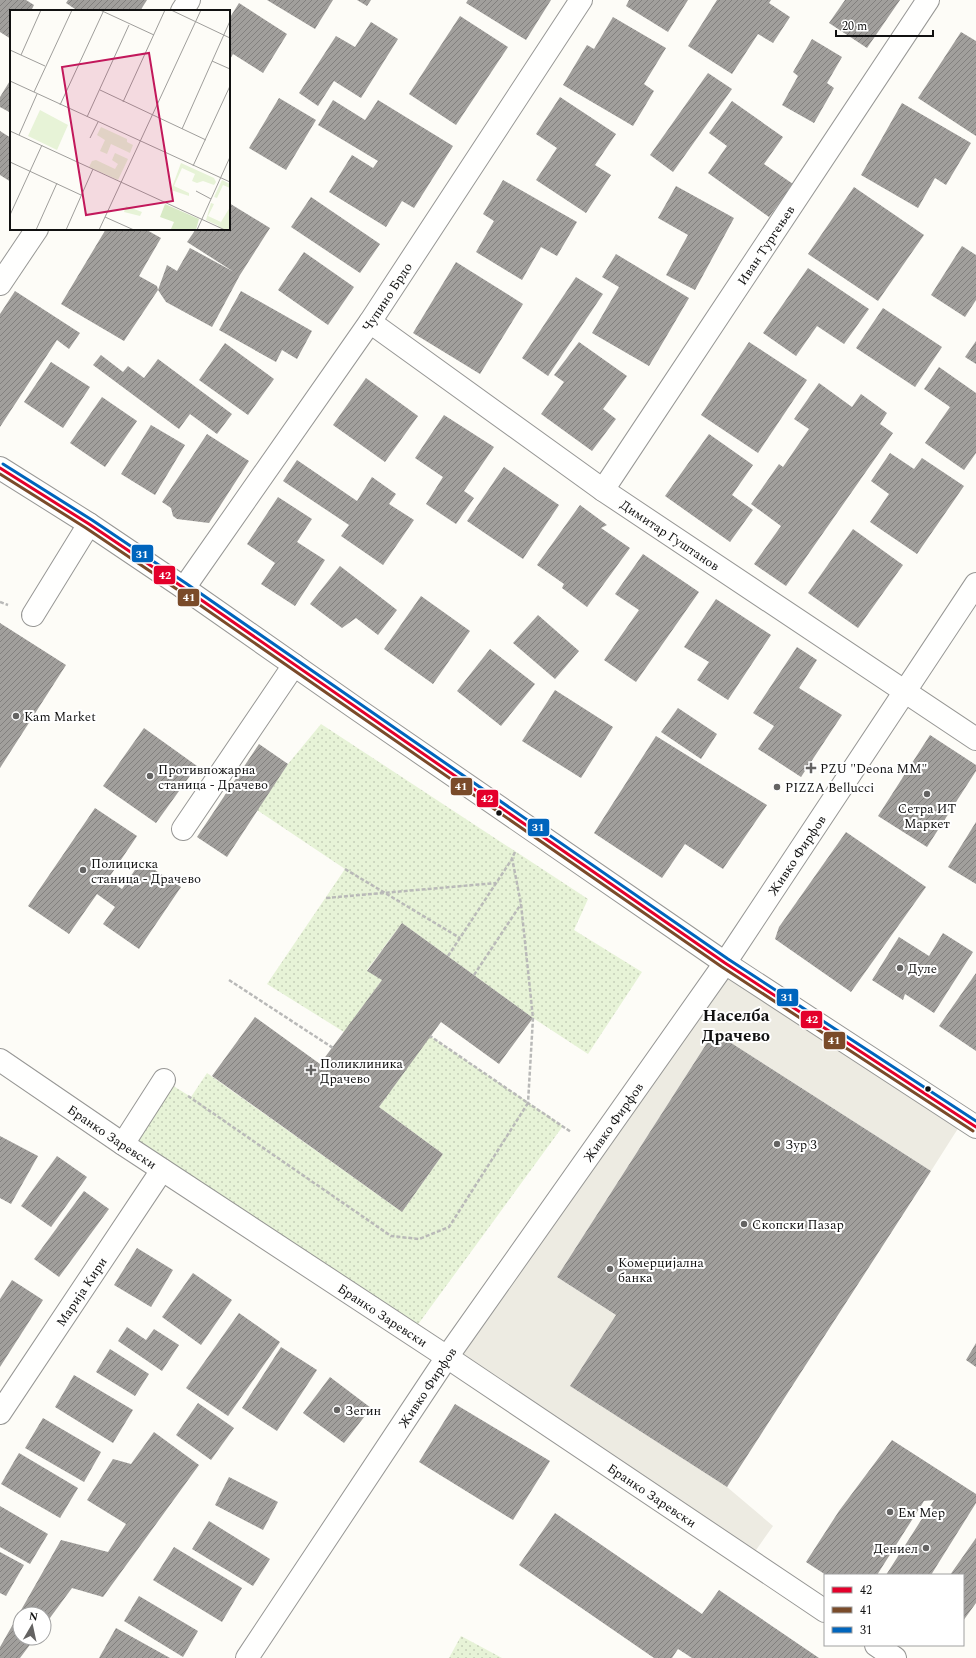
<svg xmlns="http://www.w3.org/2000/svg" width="976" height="1658" viewBox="0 0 976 1658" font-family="Spectral,serif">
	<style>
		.grass { fill: url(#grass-dots) }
		.plaza { fill: #edebe2 }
		.building { fill: url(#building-hatch) }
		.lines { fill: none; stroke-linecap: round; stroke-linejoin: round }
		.minor-casing { stroke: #979795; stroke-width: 24 }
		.path { stroke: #b9b9b8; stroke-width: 2.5; stroke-dasharray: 4 2; stroke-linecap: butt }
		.minor { stroke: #fffffe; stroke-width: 22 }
		.bus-1-casing { stroke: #fff; stroke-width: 6 }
		.bus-2-casing { stroke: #fff; stroke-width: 6 }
		.bus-3-casing { stroke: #fff; stroke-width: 6 }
		.bus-1 { stroke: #e4002b; stroke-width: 3 }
		.bus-2 { stroke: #7a4b2a; stroke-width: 3 }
		.bus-3 { stroke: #0065bd; stroke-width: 3 }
		.poi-dot { fill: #646362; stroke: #fff; stroke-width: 1.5 }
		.bus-dot { fill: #111; stroke: #fff; stroke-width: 1.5 }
		.labels { text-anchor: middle; stroke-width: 4; stroke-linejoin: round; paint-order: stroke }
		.street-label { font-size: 13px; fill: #111; stroke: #fff }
		.poi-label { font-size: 13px; fill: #111; stroke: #fff; text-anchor: start }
		.district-label { font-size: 17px; font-weight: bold; fill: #111; stroke: #fff }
		.inset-road { fill: none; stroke: #9f9e9b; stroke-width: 1 }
		.view { fill: #c2185b; fill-opacity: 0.15; stroke: #c2185b; stroke-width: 2 }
		.inset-edge { fill: none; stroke: #111; stroke-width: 2 }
		.line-badge { stroke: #fff; stroke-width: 1.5 }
		.badge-label { font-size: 11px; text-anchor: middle; font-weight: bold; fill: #fff }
	</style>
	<defs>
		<pattern id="grass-dots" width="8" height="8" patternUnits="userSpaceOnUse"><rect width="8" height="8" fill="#e7f3d7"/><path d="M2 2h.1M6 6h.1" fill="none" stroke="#c5cfb8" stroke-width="1.8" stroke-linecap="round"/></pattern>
		<pattern id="building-hatch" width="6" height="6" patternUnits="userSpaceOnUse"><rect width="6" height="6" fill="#a19f9c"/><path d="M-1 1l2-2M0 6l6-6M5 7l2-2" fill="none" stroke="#82807e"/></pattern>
	</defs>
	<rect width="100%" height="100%" fill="#fdfcf7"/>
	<g class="grass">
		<polygon points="321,724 588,899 574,930 642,972 588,1054 533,1018 402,923 367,970 382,980 344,1032 267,984 345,869 257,810 288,764"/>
		<polygon points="430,1036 563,1126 411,1334 123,1144 164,1080 191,1097 207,1073 402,1212 443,1154 379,1107"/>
		<polygon points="461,1636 502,1658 449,1658"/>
	</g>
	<polygon class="plaza" points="725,963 964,1119 931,1171 714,1032 557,1277 616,1315 570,1386 727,1487 773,1526 749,1560 447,1357"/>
	<g class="building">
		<polygon points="0,0 26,0 34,5 31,11 11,11 11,39 0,32"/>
		<polygon points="68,0 147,0 140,11 78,11 66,3"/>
		<polygon points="267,0 333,0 315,29"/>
		<polygon points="357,0 371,0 367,6"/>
		<polygon points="468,0 551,0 526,40 466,3"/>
		<polygon points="629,0 688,0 668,32 626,6"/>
		<polygon points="717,0 771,0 769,3 790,17 773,43 758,34 732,74 688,46"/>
		<polygon points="845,0 900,0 867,48 829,23"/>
		<polygon points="239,3 287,34 263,73 233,54 229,61 229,19"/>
		<polygon points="460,16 508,47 456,125 409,94"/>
		<polygon points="613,17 666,48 644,84 654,91 633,126 563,85 587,45 594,49"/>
		<polygon points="371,22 398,39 361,98 334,81 318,106 299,93 336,36 355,47"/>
		<polygon points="961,32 976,41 976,136 918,98"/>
		<polygon points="812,39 842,57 827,83 834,88 814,123 782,105 798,76 793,72"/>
		<polygon points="708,73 732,89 673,172 650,155"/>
		<polygon points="11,79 11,113 0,107 0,97"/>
		<polygon points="560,97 616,134 595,165 611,175 586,213 536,180 557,148 536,134"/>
		<polygon points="279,98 316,120 286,170 249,148"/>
		<polygon points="333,100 365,120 378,100 453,146 414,208 402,201 386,227 329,192 352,155 373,168 378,161 318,125"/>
		<polygon points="732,101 783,137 764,164 793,184 769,217 708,173 727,146 709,133"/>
		<polygon points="902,103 971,143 946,185 935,178 918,208 861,175"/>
		<polygon points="0,131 11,138 11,182 0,175"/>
		<polygon points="503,180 577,222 557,256 541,247 522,280 476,252 494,221 483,214"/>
		<polygon points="676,186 734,218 695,290 666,275 688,235 658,218"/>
		<polygon points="854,187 924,235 878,301 808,254"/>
		<polygon points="311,197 380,244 360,273 291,227"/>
		<polygon points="229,203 270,228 240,275 212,327 166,302 158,290 124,341 61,304 106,229 145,229 161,238 139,276 157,286 158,290 167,265 177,271 190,248 234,272 187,242 196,229 229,229"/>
		<polygon points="962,246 976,255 976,300 965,317 931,295"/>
		<polygon points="304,252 354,287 328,325 278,290"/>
		<polygon points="616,254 689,298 649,366 592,333 619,287 602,277"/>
		<polygon points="456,262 523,304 480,374 413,333"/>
		<polygon points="808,268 869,309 844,344 817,326 796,356 763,333"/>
		<polygon points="576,277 603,294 548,376 522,358"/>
		<polygon points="15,291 80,333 69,349 57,340 0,427 0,314"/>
		<polygon points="241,291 312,331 297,359 282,350 276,362 219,330"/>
		<polygon points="883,308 942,347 915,387 856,348"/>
		<polygon points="976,341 976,364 965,357"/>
		<polygon points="579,342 627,376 603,409 616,419 592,451 541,414 564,382 554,375"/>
		<polygon points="749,342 807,380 758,453 701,415"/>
		<polygon points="225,343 274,379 248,415 199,380"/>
		<polygon points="101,355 123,372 128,366 144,378 158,359 232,414 217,434 190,414 179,429 93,365"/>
		<polygon points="51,362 90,387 63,428 24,402"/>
		<polygon points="939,367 976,393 976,453 964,470 925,443 950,407 924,389"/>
		<polygon points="366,378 418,416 385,462 333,425"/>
		<polygon points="819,383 852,407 861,394 887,413 880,424 893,433 786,586 754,564 781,526 751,504 779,464 783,467 809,429 794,419"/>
		<polygon points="102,397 137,421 105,467 70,443"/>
		<polygon points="444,415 494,447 464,491 474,498 456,524 426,504 443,477 415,458"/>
		<polygon points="151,425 185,445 155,495 121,474"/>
		<polygon points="207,434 249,461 209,523 177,519 173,516 171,508 162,502"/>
		<polygon points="709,434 753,465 732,495 753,510 730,542 665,496"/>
		<polygon points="890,453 914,469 922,458 964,486 917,554 870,522 889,494 871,481"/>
		<polygon points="297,460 357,501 372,477 396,494 389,504 414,520 383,565 341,536 349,525 283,481"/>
		<polygon points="504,467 559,505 523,559 467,521"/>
		<polygon points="278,497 312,519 297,542 325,560 295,606 261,584 275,563 247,544"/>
		<polygon points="580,505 607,525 601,528 630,548 587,607 562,588 564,584 537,565"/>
		<polygon points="853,529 903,565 858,628 808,593"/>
		<polygon points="643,554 699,592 636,682 604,660 639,610 615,594"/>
		<polygon points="340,566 397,610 378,635 356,618 342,628 310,604"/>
		<polygon points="421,596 470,631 433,684 384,649"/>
		<polygon points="716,599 771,635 728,700 697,680 709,662 684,647"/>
		<polygon points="538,615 579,651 555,679 513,643"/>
		<polygon points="0,623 66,665 0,768"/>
		<polygon points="797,647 817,660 799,688 842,715 801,777 758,749 774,726 753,713"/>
		<polygon points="490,649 535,684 501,726 457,691"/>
		<polygon points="555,690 613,727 581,778 522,741"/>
		<polygon points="678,708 717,734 701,759 661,732"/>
		<polygon points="144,728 197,766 156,823 103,786"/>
		<polygon points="930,735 976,765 976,771 927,847 878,816"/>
		<polygon points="656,736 767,805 723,869 685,844 662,878 594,833"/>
		<polygon points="259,744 288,764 227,857 197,837"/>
		<polygon points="95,808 137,836 108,879 122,889 141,861 181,887 139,949 103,924 115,907 97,894 69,934 28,906"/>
		<polygon points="976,822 976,884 948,867"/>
		<polygon points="846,832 926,887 851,992 775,939 779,927"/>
		<polygon points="402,923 533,1018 499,1064 441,1022 379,1107 443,1154 402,1212 212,1076 255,1017 320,1064 382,980 367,971"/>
		<polygon points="943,933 973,952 934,1013 905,994 903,1000 872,980 899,937 929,956"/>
		<polygon points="976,973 976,1051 939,1026"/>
		<polygon points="714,1032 931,1171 727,1487 570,1386 616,1315 557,1277"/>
		<polygon points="0,1136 38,1156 11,1204 0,1198"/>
		<polygon points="57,1156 87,1177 51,1227 21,1206"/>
		<polygon points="84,1191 109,1209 59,1277 34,1259"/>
		<polygon points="137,1248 173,1270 151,1307 114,1285"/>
		<polygon points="193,1273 232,1300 201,1345 162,1317"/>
		<polygon points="12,1280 43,1300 0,1367 0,1299"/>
		<polygon points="239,1313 280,1342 228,1416 186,1388"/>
		<polygon points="127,1327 146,1340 154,1329 179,1345 162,1371 118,1341"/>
		<polygon points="976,1343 976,1367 966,1360"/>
		<polygon points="281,1347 317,1370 277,1431 242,1408"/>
		<polygon points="110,1349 149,1374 135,1396 96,1372"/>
		<polygon points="74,1375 133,1410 113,1443 55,1407"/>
		<polygon points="330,1377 371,1408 344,1443 303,1413"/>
		<polygon points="198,1403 234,1428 211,1460 176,1435"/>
		<polygon points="455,1404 550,1461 513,1520 419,1462"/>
		<polygon points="43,1418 101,1452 84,1482 25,1448"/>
		<polygon points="154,1432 199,1465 103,1597 72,1588 44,1626 44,1614 20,1614 20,1638 35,1638 20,1658 0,1658 0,1647 61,1540 108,1552 126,1524 87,1500 113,1459 131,1464"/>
		<polygon points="892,1440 976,1494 976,1503 931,1575 886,1575 934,1500 924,1501 877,1575 826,1575 806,1562 839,1511"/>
		<polygon points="19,1453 78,1488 60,1518 1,1484"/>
		<polygon points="229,1477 278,1502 263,1530 215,1505"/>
		<polygon points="0,1506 48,1534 30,1564 0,1547"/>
		<polygon points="555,1513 702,1614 719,1590 819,1658 692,1658 678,1649 672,1658 654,1658 519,1565"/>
		<polygon points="209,1521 270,1559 253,1586 192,1549"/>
		<polygon points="976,1538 976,1603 963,1621 963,1575 950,1575"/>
		<polygon points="174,1547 242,1588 222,1622 153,1580"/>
		<polygon points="0,1552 24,1565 6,1596 0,1593"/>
		<polygon points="139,1596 198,1631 183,1657 124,1621"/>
		<polygon points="116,1628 170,1658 99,1658"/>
	</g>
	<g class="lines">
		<g class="minor-casing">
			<g id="minor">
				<polyline points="182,11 189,0"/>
				<polyline points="0,284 37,229"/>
				<path id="s1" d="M370,322L603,490L976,739"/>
				<polyline points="0,468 89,524 184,588 354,707 725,963 976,1127"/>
				<path id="s2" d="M603,490L928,0"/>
				<path id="s3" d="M184,588L370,322L581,0"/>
				<polyline points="33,615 89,524"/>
				<polyline points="183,829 294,665"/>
				<path id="s4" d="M0,1060L123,1144L447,1357L825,1611"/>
				<polyline points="123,1144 164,1080"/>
				<path id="s5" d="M0,1413L162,1170"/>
				<polyline points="876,1645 895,1658"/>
				<path id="s6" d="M247,1658L447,1357L725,963L976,584"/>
			</g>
		</g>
		<g class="path">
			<polyline points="0,602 8,605"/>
			<polyline points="515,852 512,858 521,904 533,1018 528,1103 571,1132"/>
			<polyline points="345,869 460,938"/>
			<polyline points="326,898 496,883"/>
			<polyline points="448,956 512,859"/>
			<polyline points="474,975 521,904"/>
			<polyline points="229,980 333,1048"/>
			<polyline points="188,1096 391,1236 419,1239 449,1227 528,1103 430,1036"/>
		</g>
		<use href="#minor" class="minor"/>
		<g class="bus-1-casing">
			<polyline id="bus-1" points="0,468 89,524 184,588 725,963 976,1127"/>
		</g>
		<g class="bus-2-casing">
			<polyline id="bus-2" points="0,474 86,528 181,592 722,967 973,1131"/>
		</g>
		<g class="bus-3-casing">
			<polyline id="bus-3" points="3,464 92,520 187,584 728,959 976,1121"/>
		</g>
		<use href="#bus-1" class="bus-1"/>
		<use href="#bus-2" class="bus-2"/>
		<use href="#bus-3" class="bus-3"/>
	</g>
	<g class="poi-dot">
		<circle cx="16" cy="716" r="4"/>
		<path d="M809 762h4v4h4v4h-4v4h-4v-4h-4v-4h4z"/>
		<circle cx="150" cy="776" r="4"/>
		<circle cx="777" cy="787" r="4"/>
		<circle cx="927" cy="794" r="4"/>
		<circle cx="83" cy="870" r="4"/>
		<circle cx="900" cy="968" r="4"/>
		<path d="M309 1064h4v4h4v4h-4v4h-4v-4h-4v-4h4z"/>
		<circle cx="777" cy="1144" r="4"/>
		<circle cx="744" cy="1224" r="4"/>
		<circle cx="610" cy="1269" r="4"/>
		<circle cx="337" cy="1410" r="4"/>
		<circle cx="890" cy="1512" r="4"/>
		<circle cx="926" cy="1548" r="4"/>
	</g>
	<g class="bus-dot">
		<circle cx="499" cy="813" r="3.5"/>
		<circle cx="928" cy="1089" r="3.5"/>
	</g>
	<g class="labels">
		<g class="street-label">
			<text dy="5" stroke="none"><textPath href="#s2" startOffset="294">Иван Тургењев</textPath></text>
			<text dy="5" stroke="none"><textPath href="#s3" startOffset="355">Чупино Брдо</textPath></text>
			<text dy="5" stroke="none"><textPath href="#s1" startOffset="368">Димитар Гуштанов</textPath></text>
			<text dy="5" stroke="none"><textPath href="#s6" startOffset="973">Живко Фирфов</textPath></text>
			<text dy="5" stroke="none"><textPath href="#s6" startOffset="649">Живко Фирфов</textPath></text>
			<text dy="5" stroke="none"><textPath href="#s4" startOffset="136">Бранко Заревски</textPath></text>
			<text dy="5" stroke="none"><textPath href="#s5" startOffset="146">Марија Кири</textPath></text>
			<text dy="5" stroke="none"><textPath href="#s4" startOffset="460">Бранко Заревски</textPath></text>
			<text dy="5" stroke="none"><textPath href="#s6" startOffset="325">Живко Фирфов</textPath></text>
			<text dy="5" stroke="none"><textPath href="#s4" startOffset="784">Бранко Заревски</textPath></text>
		</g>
		<g class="poi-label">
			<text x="24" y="721">Kam Market</text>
			<text x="820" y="773">PZU "Deona MM"</text>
			<text x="158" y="774">Противпожарна<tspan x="158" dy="15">станица - Драчево</tspan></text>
			<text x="785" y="792">PIZZA Bellucci</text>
			<text x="927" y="813" text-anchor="middle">Сетра ИТ<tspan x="927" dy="15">Маркет</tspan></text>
			<text x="91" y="868">Полициска<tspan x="91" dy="15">станица - Драчево</tspan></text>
			<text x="908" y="973">Дуле</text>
			<text x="320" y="1068">Поликлиника<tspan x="320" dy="15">Драчево</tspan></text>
			<text x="785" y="1149">Зур 3</text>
			<text x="752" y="1229">Скопски Пазар</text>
			<text x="618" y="1267">Комерцијална<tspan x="618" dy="15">банка</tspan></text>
			<text x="345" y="1415">Зегин</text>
			<text x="898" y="1517">Ем Мер</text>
			<text x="918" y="1553" text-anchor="end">Дениел</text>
		</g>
		<g class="district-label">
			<text x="736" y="1021">Населба<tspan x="736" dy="20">Драчево</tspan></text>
		</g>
	</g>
	<g transform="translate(10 10)">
		<rect width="220" height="220" fill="#fdfcf7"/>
		<path d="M91,117L117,129V132L123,135L120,143L101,134L97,144L90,141L95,130L87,125ZM105,143L118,149L108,170L79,157L82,151L86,150L105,159L108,154L102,150ZM171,153L204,168L206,172L204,175L193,171L187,173L182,171L185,164L172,158L164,176L179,183V186L161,180ZM212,170L220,174V178L213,175L207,188L204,187ZM201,193L204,194L198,206L211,212L209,216L196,210ZM116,196L132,202L130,206L114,202Z" fill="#e7f3d7"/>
		<path d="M155,194L189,209L186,220L161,219L164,212L150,207Z" fill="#d8eac5"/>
		<path d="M30,100L58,115L47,140L18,126ZM220,197V220H215L208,217Z" fill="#e7f3d7"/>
		<path class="inset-road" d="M90,0L144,25M161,0L220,28M0,40L35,56M11,45L31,0M202,51L220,59M0,71L220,172M90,80L196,130M24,82L62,0M113,92L155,0M50,95L94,0M77,107L119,15M172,119L220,11M0,121L215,220M9,125L27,84M80,128L88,112M0,152L71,185M183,156L220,76M186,181L201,189M0,205L32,135M95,207L124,220M26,220L47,173M56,220L83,159M89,220L191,0M187,220L220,147"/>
		<path class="view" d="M139,43L163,191L76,205L52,57Z"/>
		<rect width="220" height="220" class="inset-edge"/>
	</g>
	<g class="line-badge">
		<rect x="131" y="544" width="23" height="19" rx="4" fill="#0065bd"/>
		<rect x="153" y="565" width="23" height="20" rx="4" fill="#e4002b"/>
		<rect x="177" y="588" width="23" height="19" rx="4" fill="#7a4b2a"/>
		<rect x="450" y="777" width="23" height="19" rx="4" fill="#7a4b2a"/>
		<rect x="476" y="789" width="23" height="19" rx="4" fill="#e4002b"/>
		<rect x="527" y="818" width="23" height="19" rx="4" fill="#0065bd"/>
		<rect x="776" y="988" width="23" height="19" rx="4" fill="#0065bd"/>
		<rect x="800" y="1010" width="23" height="19" rx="4" fill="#e4002b"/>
		<rect x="823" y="1031" width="23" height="19" rx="4" fill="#7a4b2a"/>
	</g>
	<g class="badge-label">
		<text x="142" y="558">31</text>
		<text x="165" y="579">42</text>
		<text x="189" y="601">41</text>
		<text x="461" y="790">41</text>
		<text x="487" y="802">42</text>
		<text x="538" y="831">31</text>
		<text x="787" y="1001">31</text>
		<text x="812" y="1023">42</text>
		<text x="834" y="1044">41</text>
	</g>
	<rect x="824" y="1574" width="140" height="72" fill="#ffffff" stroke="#a0a0a0"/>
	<rect x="832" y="1587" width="20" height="6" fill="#e4002b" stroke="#a0a0a0"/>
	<text x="860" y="1594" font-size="12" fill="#111111">42</text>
	<rect x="832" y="1607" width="20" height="6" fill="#7a4b2a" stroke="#a0a0a0"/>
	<text x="860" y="1614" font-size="12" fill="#111111">41</text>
	<rect x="832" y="1627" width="20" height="6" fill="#0065bd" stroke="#a0a0a0"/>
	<text x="860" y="1634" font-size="12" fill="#111111">31</text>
	<g transform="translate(32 1626) rotate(9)"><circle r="19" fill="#ffffff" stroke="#a0a0a0"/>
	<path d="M0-3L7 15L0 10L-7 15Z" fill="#646362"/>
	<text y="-6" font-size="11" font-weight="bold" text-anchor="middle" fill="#111111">N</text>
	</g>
	<path d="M836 30v6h97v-6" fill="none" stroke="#111111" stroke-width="2"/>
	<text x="842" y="30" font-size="12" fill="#111111" stroke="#ffffff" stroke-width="3" paint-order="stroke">20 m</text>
</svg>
